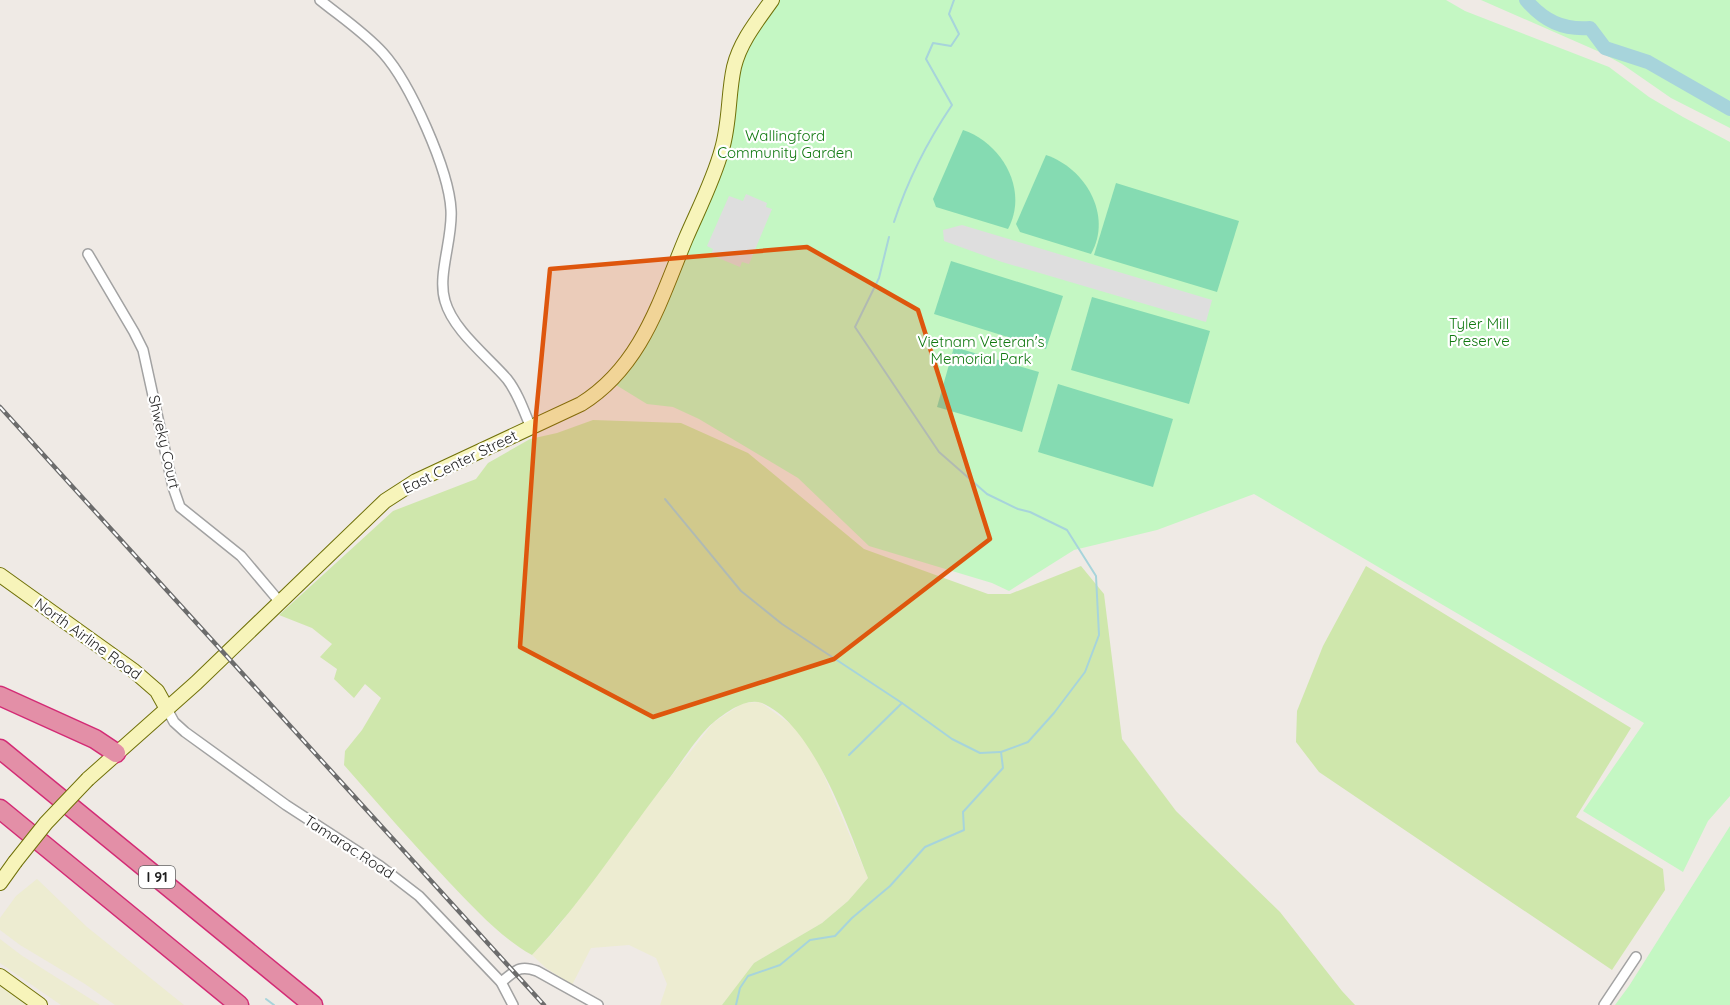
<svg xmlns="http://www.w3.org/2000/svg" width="1730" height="1005" viewBox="0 0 1730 1005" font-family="Quicksand,sans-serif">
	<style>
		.farmland { fill: #edecd1 }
		.grass { fill: #cfe7ac }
		.park { fill: #c4f7c3 }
		.pitch { fill: #85dbb2 }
		.parking { fill: #dedede }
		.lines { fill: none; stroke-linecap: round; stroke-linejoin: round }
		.stream { stroke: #a7d4db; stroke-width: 2 }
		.river { stroke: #a7d4db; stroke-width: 14 }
		.street-casing { stroke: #a2a2a2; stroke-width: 12 }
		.secondary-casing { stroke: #707109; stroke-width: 16 }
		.highway-casing { stroke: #d32b75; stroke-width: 21 }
		.street { stroke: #fff; stroke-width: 9 }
		.secondary { stroke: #f7f4ba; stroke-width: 14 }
		.highway { stroke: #e38fa7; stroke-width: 18 }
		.rail-casing { stroke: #6c6c6c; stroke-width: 4.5 }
		.rail { stroke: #fff; stroke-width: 2; stroke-dasharray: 7; stroke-linecap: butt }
		.secondary-bridge-casing { stroke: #707109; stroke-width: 16; stroke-linecap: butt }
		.secondary-bridge { stroke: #f7f4ba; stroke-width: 14 }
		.marked { fill: #de560d; fill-opacity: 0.2; stroke: #de560d; stroke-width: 4.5; stroke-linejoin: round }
		.labels { text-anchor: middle; stroke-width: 4.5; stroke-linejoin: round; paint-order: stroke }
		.shield { fill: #fff; stroke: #626262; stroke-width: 1.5 }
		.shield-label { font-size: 14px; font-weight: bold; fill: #1e1e1e }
		.park-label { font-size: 15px; fill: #117910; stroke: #fff }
		.street-label { font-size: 15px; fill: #1e1e1e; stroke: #fff }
	</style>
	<rect width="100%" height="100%" fill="#efeae5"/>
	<g class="farmland">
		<polygon points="760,702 796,728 817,759 868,878 848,901 822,923 754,963 722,1005 660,1005 667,984 656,958 629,945 591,948 572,985 546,968 532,955 558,927 640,816 713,723 743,703"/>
		<polygon points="37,879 87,927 184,1005 115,1005 85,984 20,945 0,930 0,918 16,896"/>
		<polygon points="0,939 21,955 100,1005 61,1005 0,963"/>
		<polygon points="0,986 4,988 28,1005 0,1005"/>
	</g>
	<g class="grass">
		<path d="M593,420L681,423L748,453L864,549L988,594H1010L1081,566L1104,594L1122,739L1176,811L1280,912L1342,991L1355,1005H722L754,963L822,923L848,901L868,878C848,828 814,725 762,703C746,697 725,713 714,722C699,734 683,760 671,776C625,835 584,900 532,955C500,937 475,909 449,882C413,844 379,805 344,765L345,751L362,730L381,698L365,684L354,698L334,679L337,669L320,657L332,644L312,628L279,615L393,511L476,479L488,463L530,439L557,433Z"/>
		<polygon points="1366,566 1631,728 1576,817 1663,869 1665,890 1612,970 1319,772 1296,742 1297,711 1323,646"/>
	</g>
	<g class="park">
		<polygon points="779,0 1446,0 1465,11 1609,67 1649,97 1683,117 1730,142 1730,796 1708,821 1683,872 1583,811 1644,723 1254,494 1157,530 1074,550 1009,591 992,583 869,546 798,478 699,419 673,407 647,404 616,385 633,366 653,331 725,160 739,69 756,32"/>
		<polygon points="1481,0 1730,0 1730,128 1671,98 1622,64 1602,53"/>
		<polygon points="1730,826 1730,1005 1615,1005 1629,986"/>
	</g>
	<g class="pitch">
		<path d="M963,130C1002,143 1029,190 1008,229L936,207L933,199Z"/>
		<path d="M1046,155C1085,168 1113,215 1091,254L1020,232L1016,224Z"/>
		<polygon points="1116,183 1239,221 1217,292 1094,255"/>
		<polygon points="951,261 1063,296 1046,349 934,314"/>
		<polygon points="1092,297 1210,331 1189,404 1071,370"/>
		<polygon points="954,347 1039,372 1022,432 937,407"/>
		<polygon points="1058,384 1173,419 1153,487 1038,452"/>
	</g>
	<g class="parking">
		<polygon points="746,194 767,203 766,207 772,209 749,264 742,262 740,267 711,255 713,249 707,246 729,196 743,201"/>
		<polygon points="962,225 1212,300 1206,322 1002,262 944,241 943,230"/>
	</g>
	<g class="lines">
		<g class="stream">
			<path d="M894,222C908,179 927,142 952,105L926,59L933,43L951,46L959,34L949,14L954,0"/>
			<polyline points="665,499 741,591 782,624 902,703 952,739 980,753 1000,752"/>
			<polyline points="849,755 902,703"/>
			<polyline points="266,999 274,1005"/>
			<polyline points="736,1005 740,988 748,976 780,965 810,940 835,936 852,918 890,886 925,847 964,830 963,812 1003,768 1001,752 1028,742 1054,713 1085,672 1099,635 1096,576 1067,530 1030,512 1018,509 987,494 939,452 855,327 879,278 889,237"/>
		</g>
		<path class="river" d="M1526,0C1544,21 1563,30 1590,28L1605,48L1648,62L1730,109"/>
		<g class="street-casing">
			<g id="street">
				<path d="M320,0C341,17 365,33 383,53C410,83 449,170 451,210C453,239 437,275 445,301C453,330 487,356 507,379C518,393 524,411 531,428"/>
				<polyline points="88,254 134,332 143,350 173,487 180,507 241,556 279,601"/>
				<polyline points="167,709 174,722 185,732 286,805 380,866 419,896 501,982 513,1005"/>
				<path d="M501,982C515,972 518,964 537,971L598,1005"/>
				<polyline points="1604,1005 1636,957"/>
			</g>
		</g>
		<g class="secondary-casing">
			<g id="secondary">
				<polyline points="0,575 134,671 157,691 167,709"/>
				<path d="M88,779L196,683L385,501L416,481L581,404C642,366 660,300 686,238C699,208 714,179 722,149C730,122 728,94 734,67C740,42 757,21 772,0"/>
				<polyline points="0,883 15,862"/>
				<polyline points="0,976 40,1005"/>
			</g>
		</g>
		<g class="highway-casing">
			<g id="highway">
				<polyline points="0,696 95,739 116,753"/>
				<polyline points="0,749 313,1005"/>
				<polyline points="0,809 239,1005"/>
			</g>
		</g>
		<use href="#street" class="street"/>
		<use href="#secondary" class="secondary"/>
		<use href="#highway" class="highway"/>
		<g class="rail-casing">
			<polyline id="rail" points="0,407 544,1005"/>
		</g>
		<use href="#rail" class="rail"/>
		<g class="secondary-bridge-casing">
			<polyline id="secondary-bridge" points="15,862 46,823 88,779"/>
		</g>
		<use href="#secondary-bridge" class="secondary-bridge"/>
	</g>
	<path class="marked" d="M807,247L918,310L990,539L834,659L653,717L520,647L536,415L550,269Z"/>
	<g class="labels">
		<rect class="shield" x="139" y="866" width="36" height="22" rx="4.5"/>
		<g class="shield-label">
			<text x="157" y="882">I 91</text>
		</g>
		<g class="park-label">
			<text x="785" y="141">Wallingford<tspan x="785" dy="17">Community Garden</tspan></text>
			<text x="1479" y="329">Tyler Mill<tspan x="1479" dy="17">Preserve</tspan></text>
			<text x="981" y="347">Vietnam Veteran's<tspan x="981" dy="17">Memorial Park</tspan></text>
		</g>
		<g class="street-label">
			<text transform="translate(164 442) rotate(77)" y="5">Shweky Court</text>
			<text transform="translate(460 462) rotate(-26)" y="5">East Center Street</text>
			<text transform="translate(88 639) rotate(36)" y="5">North Airline Road</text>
			<text transform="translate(349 847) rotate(33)" y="5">Tamarac Road</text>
		</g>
	</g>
</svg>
